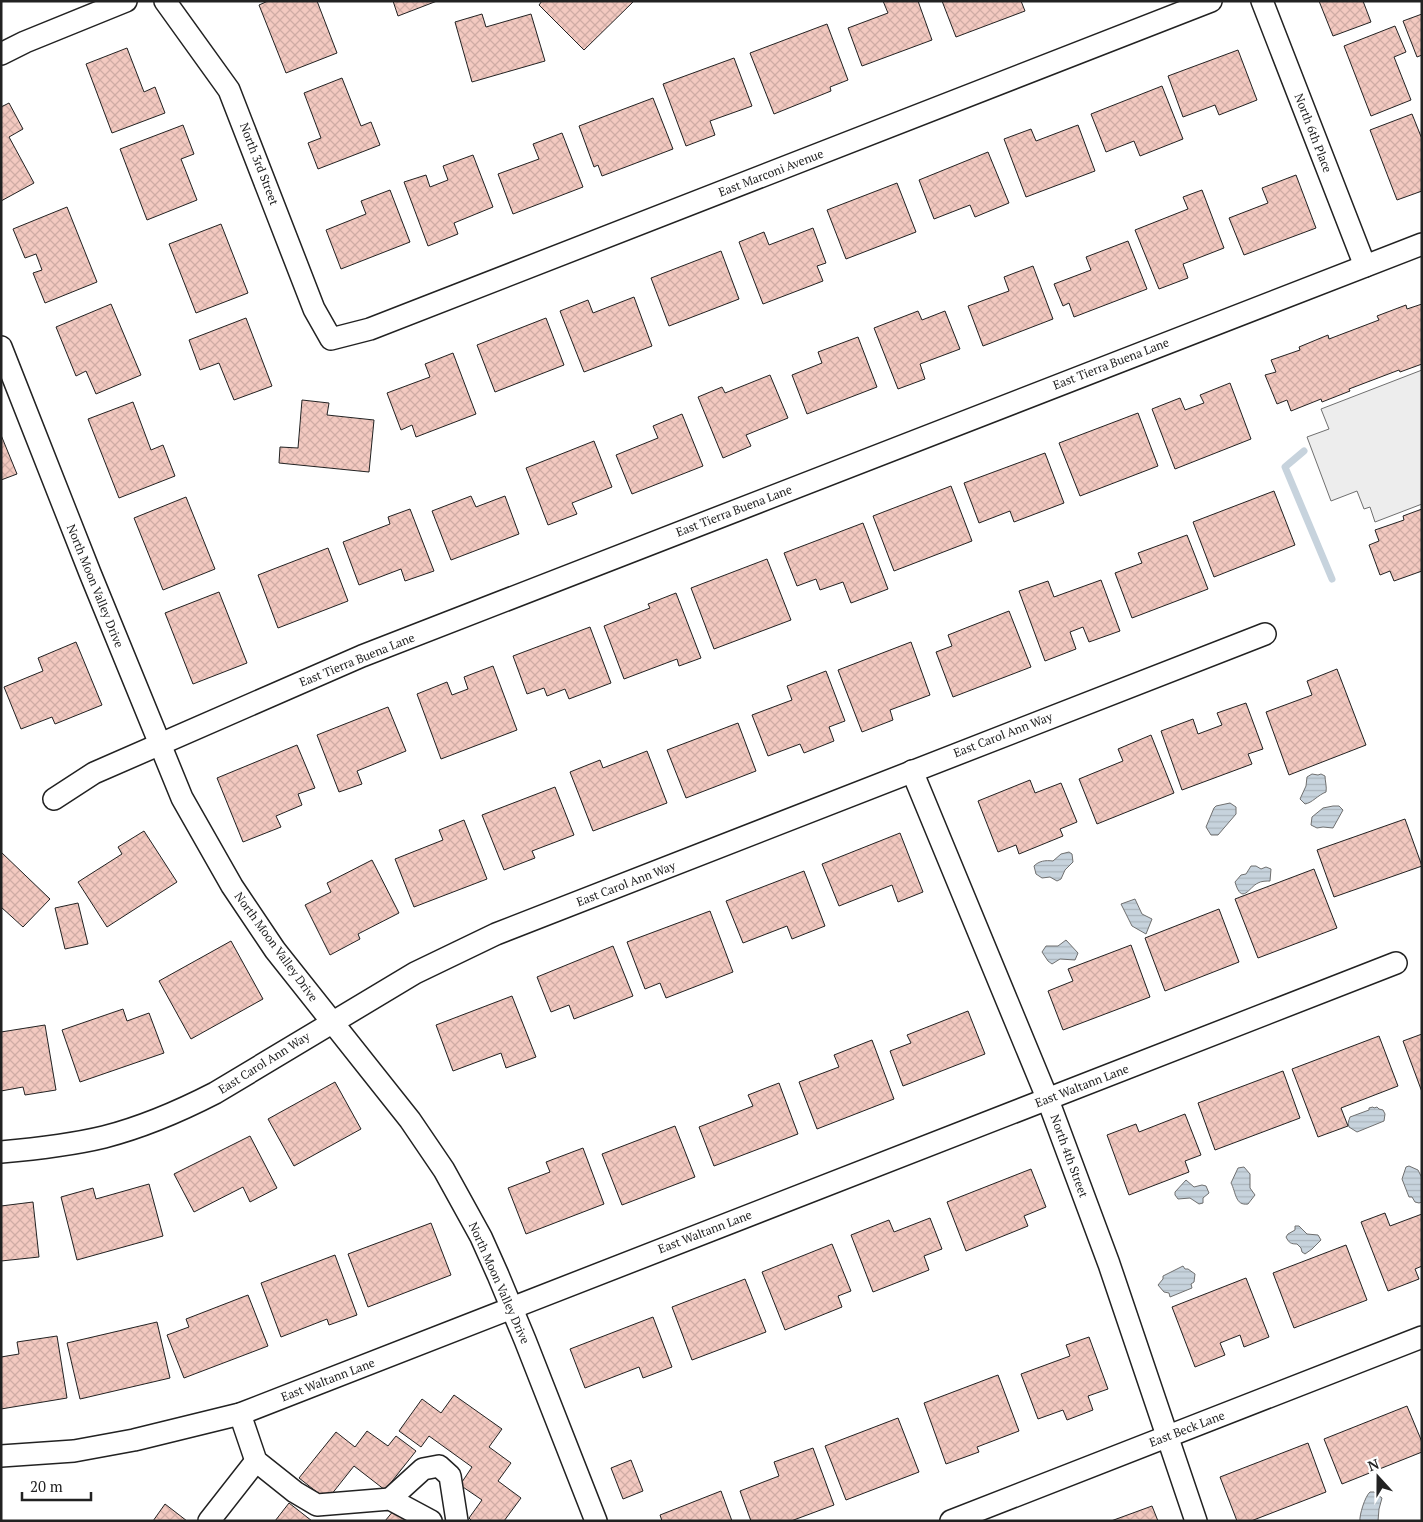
<svg xmlns="http://www.w3.org/2000/svg" width="1423" height="1522" viewBox="0 0 1423 1522" font-family="'PT Serif',serif">
	<style>
		.parking { fill: #ededed; stroke: #6f6f6f }
		.water { fill: url(#water-rules); stroke: #6f6f6f }
		.lines { fill: none; stroke-linecap: round; stroke-linejoin: round }
		.stream { stroke: #c7d3dd; stroke-width: 7 }
		.building { fill: url(#building-cross-hatch); stroke: #222 }
		.minor-casing { stroke: #222; stroke-width: 24 }
		.minor { stroke: #fff; stroke-width: 21 }
		.labels { text-anchor: middle; stroke-width: 4; stroke-linejoin: round; paint-order: stroke }
		.street-label { font-size: 12px; fill: #222; stroke: #fff }
	</style>
	<defs>
		<pattern id="water-rules" width="6" height="5" patternUnits="userSpaceOnUse" patternTransform="scale(1.25)"><rect width="6" height="5" fill="#c7d3dd"/><path d="M0 2.5h6" fill="none" stroke="#abb5bd"/></pattern>
		<pattern id="building-cross-hatch" width="8" height="8" patternUnits="userSpaceOnUse" patternTransform="scale(1.25)"><rect width="8" height="8" fill="#f3c9c0"/><path d="M0 0l8 8M0 8l8-8" fill="none" stroke="#d0aca5"/></pattern>
	</defs>
	<rect width="100%" height="100%" fill="#fff"/>
	<polygon class="parking" points="1422,370 1422,504 1375,522 1370,507 1364,509 1357,491 1331,501 1307,437 1329,429 1321,409"/>
	<g class="water">
		<path d="M1312,774L1318,775L1321,774L1325,776C1325,781 1327,787 1326,792C1318,795 1312,803 1305,804L1300,799L1306,786L1307,777Z"/>
		<polygon points="1230,803 1236,807 1236,814 1218,835 1211,835 1206,827 1214,808 1216,806"/>
		<polygon points="1333,806 1339,806 1343,810 1333,828 1323,827 1317,828 1311,825 1312,817 1323,808"/>
		<path d="M1069,852L1072,854L1073,862L1065,870L1061,879L1057,881L1050,877L1042,878L1036,874L1034,866C1039,861 1045,860 1053,861L1061,854Z"/>
		<path d="M1251,866H1256L1261,869L1266,867L1271,869L1270,881C1267,881 1261,881 1258,883C1249,887 1242,906 1235,882L1241,875L1246,874Z"/>
		<polygon points="1135,899 1142,914 1152,919 1146,934 1132,926 1121,904"/>
		<polygon points="1066,940 1078,953 1075,960 1060,959 1052,964 1048,961 1042,952 1046,946 1058,946"/>
		<polygon points="1373,1107 1374,1108 1377,1107 1379,1109 1383,1110 1385,1114 1384,1121 1357,1132 1349,1127 1348,1123 1350,1117 1369,1110 1369,1108"/>
		<polygon points="1409,1166 1418,1170 1422,1178 1422,1202 1419,1203 1415,1202 1412,1197 1409,1197 1402,1179 1406,1167"/>
		<path d="M1244,1167L1250,1174V1188L1255,1195L1248,1204C1235,1206 1236,1192 1231,1183L1238,1168Z"/>
		<polygon points="1186,1180 1194,1187 1202,1185 1206,1186 1209,1193 1203,1198 1203,1203 1199,1204 1190,1198 1178,1199 1175,1195 1175,1192"/>
		<path d="M1295,1226H1299L1307,1234L1318,1235L1321,1240L1312,1249L1305,1254L1302,1252L1301,1248L1297,1244C1291,1244 1289,1243 1286,1237L1288,1234L1295,1230Z"/>
		<polygon points="1183,1266 1185,1269 1188,1269 1195,1274 1194,1282 1191,1284 1192,1288 1170,1297 1169,1293 1164,1292 1158,1285 1163,1279 1163,1276"/>
		<path d="M1370,1492H1374L1382,1498L1379,1509L1378,1521H1360C1359,1516 1365,1496 1370,1492Z"/>
	</g>
	<g class="lines">
		<polyline class="stream" points="1304,451 1285,467 1332,579"/>
	</g>
	<g class="building">
		<polygon points="268,1 317,1 337,53 286,73 259,5"/>
		<polygon points="393,1 437,1 398,16"/>
		<polygon points="542,1 634,1 584,50 539,5"/>
		<polygon points="883,1 918,1 932,40 862,66 848,28 888,13"/>
		<polygon points="942,1 1021,1 1025,11 956,37"/>
		<polygon points="1319,1 1363,1 1371,22 1333,36"/>
		<polygon points="482,14 486,27 531,14 545,61 472,82 455,22"/>
		<polygon points="1422,14 1422,55 1417,57 1403,21"/>
		<polygon points="827,24 848,80 830,87 831,91 774,114 750,53"/>
		<polygon points="1395,26 1406,52 1394,57 1411,100 1371,116 1344,46"/>
		<polygon points="127,48 144,92 155,87 165,113 112,133 86,64"/>
		<polygon points="1238,50 1257,100 1219,115 1215,105 1183,117 1168,76"/>
		<polygon points="734,58 752,106 710,121 715,135 686,146 663,84"/>
		<polygon points="342,78 361,126 371,122 380,145 318,169 308,143 321,138 304,93"/>
		<polygon points="1162,86 1183,139 1140,156 1134,141 1106,152 1091,114"/>
		<polygon points="653,98 673,149 602,176 598,165 594,167 579,126"/>
		<polygon points="9,103 23,129 9,137 34,183 1,201 1,107"/>
		<polygon points="1412,114 1422,139 1422,191 1397,200 1370,130"/>
		<polygon points="183,125 194,154 181,159 197,200 147,220 120,149"/>
		<polygon points="1078,125 1095,171 1026,197 1004,139 1031,129 1036,141"/>
		<polygon points="562,133 583,187 513,214 498,174 539,159 533,144"/>
		<polygon points="988,152 1009,203 975,217 970,205 934,219 919,180"/>
		<polygon points="473,155 493,207 454,223 458,234 428,246 404,182 426,175 430,187 448,180 443,166"/>
		<polygon points="1296,175 1316,228 1244,255 1229,218 1268,203 1262,188"/>
		<polygon points="897,183 916,232 846,259 827,210"/>
		<polygon points="390,190 410,242 341,269 326,230 366,214 361,201"/>
		<polygon points="1202,190 1224,248 1183,264 1188,278 1159,289 1135,230 1188,209 1183,197"/>
		<polygon points="67,207 97,282 45,303 33,273 42,270 36,254 25,258 13,229"/>
		<polygon points="221,224 248,293 196,313 169,244"/>
		<polygon points="813,228 826,263 817,266 823,281 763,304 739,242 764,232 769,245"/>
		<polygon points="1128,241 1147,289 1074,317 1069,303 1063,306 1054,284 1091,270 1086,257"/>
		<polygon points="721,251 739,299 669,326 651,278"/>
		<polygon points="1033,266 1053,319 983,346 968,306 1009,291 1004,277"/>
		<polygon points="634,297 652,346 584,372 560,311 588,300 593,313"/>
		<polygon points="111,304 141,375 96,394 86,371 76,376 56,327"/>
		<polygon points="1422,304 1422,364 1400,372 1399,370 1349,389 1350,391 1322,402 1321,399 1291,411 1287,400 1277,404 1265,375 1276,372 1271,360 1300,350 1299,347 1328,335 1329,339 1379,320 1377,316 1406,305 1407,309"/>
		<polygon points="918,311 922,320 945,311 960,349 920,364 925,379 898,389 874,328"/>
		<polygon points="246,318 272,386 234,400 219,363 200,370 189,340"/>
		<polygon points="546,318 564,365 495,392 477,345"/>
		<polygon points="858,337 877,387 807,414 792,375 822,363 818,352"/>
		<polygon points="453,353 476,414 416,437 412,425 401,430 387,393 430,377 425,364"/>
		<polygon points="770,375 788,418 746,435 751,446 723,458 698,397 722,387 725,393"/>
		<polygon points="1230,383 1251,439 1175,469 1152,409 1180,398 1185,410 1204,403 1200,395"/>
		<polygon points="302,400 329,403 327,415 374,420 369,472 279,463 280,447 298,448"/>
		<polygon points="133,402 151,450 163,445 175,476 119,498 88,419"/>
		<polygon points="1138,413 1158,466 1080,496 1059,443"/>
		<polygon points="682,414 703,466 632,494 616,455 658,438 653,426"/>
		<polygon points="1,435 17,474 1,480"/>
		<polygon points="594,441 612,487 572,503 577,514 548,525 526,468"/>
		<polygon points="1045,453 1064,503 1014,522 1010,511 979,523 964,483"/>
		<polygon points="951,486 972,541 894,571 873,516"/>
		<polygon points="1274,491 1295,545 1214,577 1193,522"/>
		<polygon points="471,496 476,507 505,496 519,534 451,560 432,511"/>
		<polygon points="186,497 215,569 163,590 134,518"/>
		<polygon points="410,509 434,571 405,581 401,569 359,585 343,542 390,524 388,517"/>
		<polygon points="1422,509 1422,571 1394,581 1390,571 1380,575 1369,545 1379,541 1375,530 1404,520 1403,516"/>
		<polygon points="863,523 888,589 851,603 843,582 820,590 816,579 797,586 784,553"/>
		<polygon points="1187,535 1208,589 1132,618 1115,573 1142,563 1138,553"/>
		<polygon points="328,548 348,601 278,628 258,575"/>
		<polygon points="767,559 791,620 714,649 691,588"/>
		<polygon points="1101,580 1120,631 1089,642 1083,627 1070,632 1076,649 1045,661 1019,591 1048,581 1054,597"/>
		<polygon points="219,592 247,663 193,684 165,613"/>
		<polygon points="676,593 701,658 679,666 677,659 624,679 604,626 650,608 648,604"/>
		<polygon points="1009,611 1031,667 953,697 936,652 952,646 948,635"/>
		<polygon points="590,627 611,683 569,699 565,689 547,696 544,688 527,694 513,656"/>
		<polygon points="76,642 102,705 55,724 52,717 21,729 4,687 43,671 38,658"/>
		<polygon points="911,642 930,695 890,710 893,720 862,732 838,670"/>
		<polygon points="493,666 517,730 441,759 417,694 447,682 452,695 468,689 464,677"/>
		<polygon points="1337,669 1366,745 1289,775 1266,712 1312,695 1307,681"/>
		<polygon points="826,671 845,721 829,727 834,741 804,753 800,744 768,756 752,715 792,700 787,686"/>
		<polygon points="1246,703 1263,749 1248,754 1252,764 1182,790 1161,731 1193,719 1198,734 1222,725 1217,713"/>
		<polygon points="388,707 406,751 357,771 362,784 339,792 317,735"/>
		<polygon points="738,723 756,771 686,798 667,750"/>
		<polygon points="1151,735 1174,793 1097,824 1079,779 1123,761 1118,749"/>
		<polygon points="297,745 315,788 298,794 302,805 276,816 281,827 243,842 217,778"/>
		<polygon points="647,751 667,803 593,831 570,772 600,760 603,768"/>
		<polygon points="1030,780 1035,793 1061,783 1077,822 1060,829 1063,836 1019,854 1016,845 998,852 978,801"/>
		<polygon points="555,787 574,835 532,851 535,858 504,870 482,815"/>
		<polygon points="1405,819 1422,866 1334,897 1317,850"/>
		<polygon points="464,820 487,879 414,907 395,859 443,840 439,830"/>
		<polygon points="144,831 177,882 107,927 78,882 122,854 118,847"/>
		<polygon points="900,833 923,892 898,902 892,885 839,906 822,864"/>
		<polygon points="1,852 50,899 23,927 1,907"/>
		<polygon points="372,860 399,913 358,934 360,939 330,955 305,905 331,892 327,883"/>
		<polygon points="1314,869 1337,928 1258,958 1235,899"/>
		<polygon points="804,871 825,926 792,939 787,926 743,943 726,901"/>
		<polygon points="78,903 88,944 65,949 55,908"/>
		<polygon points="1219,909 1239,962 1165,991 1145,938"/>
		<polygon points="710,911 733,972 666,998 660,983 645,989 627,942"/>
		<polygon points="231,941 263,999 191,1039 159,981"/>
		<polygon points="1131,945 1150,997 1063,1030 1048,991 1073,981 1068,969"/>
		<polygon points="613,946 633,996 574,1019 569,1005 551,1012 537,977"/>
		<polygon points="512,996 536,1057 506,1068 501,1053 453,1071 436,1025"/>
		<polygon points="123,1009 127,1021 149,1013 164,1053 80,1082 62,1030"/>
		<polygon points="968,1011 985,1054 903,1086 890,1051 911,1043 907,1035"/>
		<polygon points="45,1025 56,1090 25,1095 23,1087 1,1091 1,1032"/>
		<polygon points="1422,1034 1422,1092 1403,1041"/>
		<polygon points="1379,1036 1398,1086 1341,1108 1348,1126 1318,1137 1292,1069"/>
		<polygon points="872,1040 894,1099 817,1129 799,1082 839,1067 834,1055"/>
		<polygon points="1283,1071 1300,1118 1215,1150 1198,1103"/>
		<polygon points="335,1082 361,1129 294,1166 268,1119"/>
		<polygon points="779,1083 798,1134 714,1166 699,1127 753,1106 748,1095"/>
		<polygon points="1185,1114 1201,1155 1185,1161 1189,1172 1129,1195 1107,1135 1136,1124 1139,1132"/>
		<polygon points="675,1126 695,1177 622,1205 602,1154"/>
		<polygon points="250,1136 277,1188 250,1202 243,1187 194,1212 174,1174"/>
		<polygon points="583,1148 604,1204 526,1234 508,1188 550,1172 546,1162"/>
		<polygon points="1031,1169 1046,1207 1024,1216 1028,1226 966,1251 947,1202"/>
		<polygon points="149,1184 163,1236 77,1260 61,1197 93,1188 96,1199"/>
		<polygon points="33,1202 39,1257 1,1261 1,1206"/>
		<polygon points="1385,1213 1390,1226 1422,1214 1422,1266 1415,1269 1419,1279 1388,1291 1361,1222"/>
		<polygon points="930,1218 942,1249 924,1256 929,1270 873,1292 851,1235 889,1220 894,1232"/>
		<polygon points="431,1223 451,1275 368,1307 348,1254"/>
		<polygon points="832,1244 851,1291 838,1296 842,1307 785,1330 762,1272"/>
		<polygon points="1346,1245 1367,1300 1294,1328 1273,1273"/>
		<polygon points="335,1255 357,1315 329,1325 327,1319 281,1337 261,1283"/>
		<polygon points="1246,1278 1269,1337 1244,1347 1240,1335 1220,1343 1225,1355 1195,1367 1172,1307"/>
		<polygon points="745,1279 766,1332 692,1360 672,1307"/>
		<polygon points="248,1295 268,1346 184,1378 167,1335 189,1327 186,1319"/>
		<polygon points="653,1317 672,1367 643,1378 639,1367 585,1388 570,1349"/>
		<polygon points="157,1322 170,1378 80,1399 67,1343"/>
		<polygon points="57,1336 67,1398 1,1409 1,1357 19,1354 17,1342"/>
		<polygon points="1089,1337 1108,1389 1088,1396 1093,1410 1067,1420 1063,1410 1038,1419 1021,1374 1070,1356 1066,1345"/>
		<polygon points="998,1375 1019,1431 977,1447 979,1452 946,1464 924,1403"/>
		<polygon points="454,1395 502,1429 489,1447 511,1463 498,1481 521,1498 504,1521 472,1521 469,1518 482,1500 460,1485 472,1467 429,1436 421,1447 399,1431 422,1399 441,1413"/>
		<polygon points="1407,1406 1422,1442 1422,1452 1342,1484 1324,1439"/>
		<polygon points="898,1418 919,1472 846,1500 825,1446"/>
		<polygon points="367,1431 388,1446 396,1436 416,1451 385,1490 354,1466 327,1500 299,1478 336,1432 355,1447"/>
		<polygon points="1308,1443 1326,1492 1251,1521 1237,1521 1220,1477"/>
		<polygon points="813,1448 834,1505 791,1521 751,1521 740,1491 779,1476 774,1462"/>
		<polygon points="631,1460 643,1491 623,1499 611,1468"/>
		<polygon points="721,1491 732,1521 662,1521 660,1515"/>
		<polygon points="289,1503 312,1521 275,1521"/>
		<polygon points="165,1504 187,1521 153,1521"/>
		<polygon points="1152,1506 1158,1521 1111,1521"/>
		<polygon points="394,1510 407,1521 385,1521"/>
	</g>
	<g class="lines">
		<g class="minor-casing">
			<g id="minor">
				<polyline points="165,1 229,90 314,309 331,339 370,329 1211,1"/>
				<polyline points="1262,1 1365,266"/>
				<polyline points="1,54 25,42 126,1"/>
				<polyline points="1,347 90,573 182,798 232,886 275,950 410,1120 444,1170 481,1237 498,1275 525,1340 596,1521"/>
				<polyline points="912,771 1048,1100 1109,1264 1196,1521"/>
				<polyline points="54,799 94,773 362,656 1422,244"/>
				<path d="M1,1152C35,1149 71,1145 104,1137C143,1127 180,1111 215,1093L415,973L496,934L1265,634"/>
				<polyline points="240,1414 256,1461 295,1492 317,1505 390,1499 431,1521"/>
				<polyline points="1,1456 74,1451 134,1440 240,1414 1396,963"/>
				<polyline points="390,1499 423,1469 439,1466 450,1476 457,1521"/>
				<polyline points="209,1521 256,1461"/>
				<polyline points="951,1521 1422,1337"/>
			</g>
		</g>
		<use href="#minor" class="minor"/>
	</g>
	<g class="labels">
		<g class="street-label">
			<text transform="translate(1313 133) rotate(69)" y="4">North 6th Place</text>
			<text transform="translate(259 164) rotate(69)" y="4">North 3rd Street</text>
			<text transform="translate(771 173) rotate(-21)" y="4">East Marconi Avenue</text>
			<text transform="translate(1111 364) rotate(-21)" y="4">East Tierra Buena Lane</text>
			<text transform="translate(734 511) rotate(-21)" y="4">East Tierra Buena Lane</text>
			<text transform="translate(95 586) rotate(68)" y="4">North Moon Valley Drive</text>
			<text transform="translate(357 660) rotate(-22)" y="4">East Tierra Buena Lane</text>
			<text transform="translate(1003 735) rotate(-21)" y="4">East Carol Ann Way</text>
			<text transform="translate(626 884) rotate(-21)" y="4">East Carol Ann Way</text>
			<text transform="translate(276 947) rotate(54)" y="4">North Moon Valley Drive</text>
			<text transform="translate(264 1063) rotate(-32)" y="4">East Carol Ann Way</text>
			<text transform="translate(1082 1086) rotate(-21)" y="4">East Waltann Lane</text>
			<text transform="translate(1069 1156) rotate(70)" y="4">North 4th Street</text>
			<text transform="translate(705 1232) rotate(-21)" y="4">East Waltann Lane</text>
			<text transform="translate(499 1283) rotate(66)" y="4">North Moon Valley Drive</text>
			<text transform="translate(328 1380) rotate(-21)" y="4">East Waltann Lane</text>
			<text transform="translate(1187 1429) rotate(-21)" y="4">East Beck Lane</text>
		</g>
	</g>
	<rect width="1423" height="1522" fill="none" stroke="#222222" stroke-width="5"/>
	<g transform="translate(1378 1477) rotate(339)" stroke="#ffffff" stroke-width="4" paint-order="stroke">
	<path d="M0-4L9 19L0 12L-9 19Z" fill="#222222"/>
	<text y="-8" font-size="14" font-weight="bold" text-anchor="middle" fill="#222222">N</text>
	</g>
	<path d="M22 1492v8h69v-8" fill="none" stroke="#222222" stroke-width="2.5"/>
	<text x="30" y="1492" font-size="15" fill="#222222" stroke="#ffffff" stroke-width="4" paint-order="stroke">20 m</text>
</svg>
